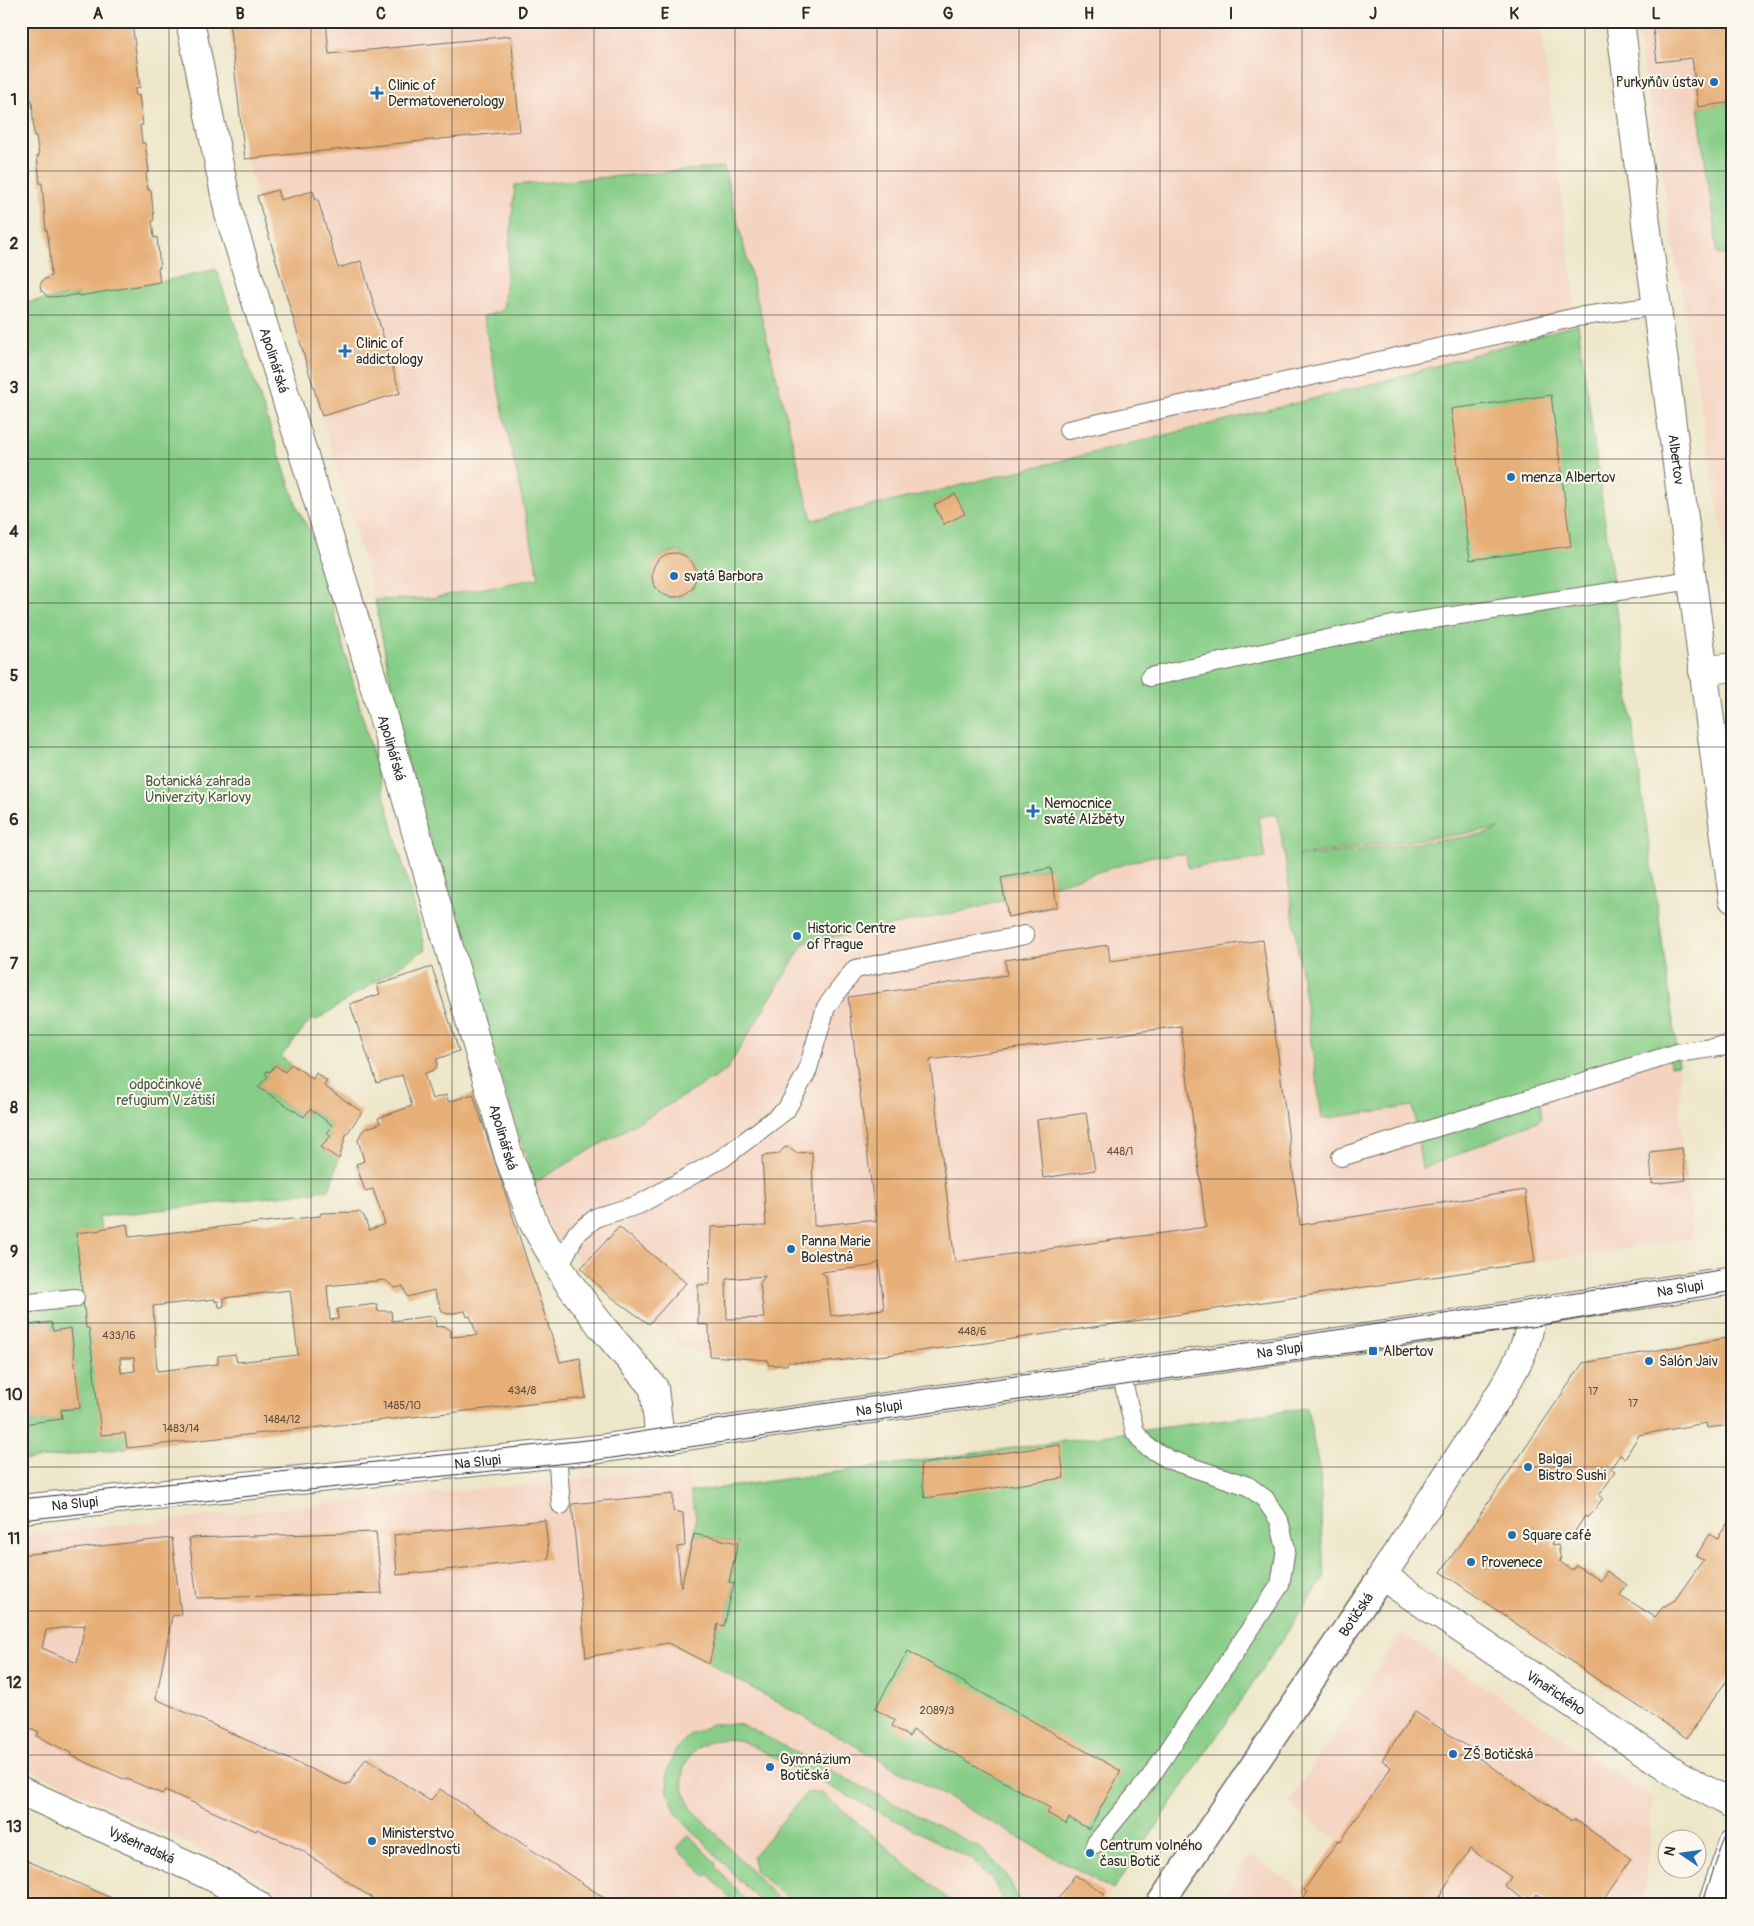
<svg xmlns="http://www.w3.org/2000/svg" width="1754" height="1926" viewBox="0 0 1754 1926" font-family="Pangolin,sans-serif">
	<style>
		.built { fill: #f4d3c1 }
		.green { fill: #87cd87; stroke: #597c59; fill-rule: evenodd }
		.building { fill: #e7af78; fill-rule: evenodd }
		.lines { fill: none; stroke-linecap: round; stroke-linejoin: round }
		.service-casing { stroke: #6f6c62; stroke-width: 20 }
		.pedestrian-casing { stroke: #6f6c62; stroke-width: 29 }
		.minor-casing { stroke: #6f6c62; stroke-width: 30 }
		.tertiary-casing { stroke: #6f6c62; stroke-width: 30 }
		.secondary-casing { stroke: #6f6c62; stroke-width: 30 }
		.service { stroke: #fff; stroke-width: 18 }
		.pedestrian { stroke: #fff; stroke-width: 26 }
		.minor { stroke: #fff; stroke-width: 28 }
		.tertiary { stroke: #fff; stroke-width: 28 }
		.secondary { stroke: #fff; stroke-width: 28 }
		.tram { stroke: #2b2b2b; stroke-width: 1 }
		.grid { fill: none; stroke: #2b2b2b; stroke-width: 1; stroke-opacity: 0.55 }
		.poi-dot { fill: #1f6fb2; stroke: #fbf7ec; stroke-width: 2 }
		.labels { text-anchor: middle; stroke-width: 4; stroke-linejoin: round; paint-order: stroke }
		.number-label { font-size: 11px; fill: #5a4c3e }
		.poi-label { font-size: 14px; fill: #2b2b2b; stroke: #fbf7ec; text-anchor: start }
		.street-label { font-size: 14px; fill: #2b2b2b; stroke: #fbf7ec }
		.park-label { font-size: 14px; fill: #475c47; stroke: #fbf7ec }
		.neatline { fill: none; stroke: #2b2b2b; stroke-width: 2 }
		.grid-label { font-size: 16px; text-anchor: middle; font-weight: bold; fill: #2b2b2b }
	</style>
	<rect width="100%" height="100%" fill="#fbf7ec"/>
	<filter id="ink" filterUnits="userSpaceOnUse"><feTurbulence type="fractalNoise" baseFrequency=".02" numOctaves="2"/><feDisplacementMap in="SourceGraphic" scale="10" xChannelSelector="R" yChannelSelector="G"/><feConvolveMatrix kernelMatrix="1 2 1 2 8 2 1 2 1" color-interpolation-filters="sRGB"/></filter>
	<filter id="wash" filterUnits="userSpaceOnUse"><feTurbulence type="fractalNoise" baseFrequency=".0096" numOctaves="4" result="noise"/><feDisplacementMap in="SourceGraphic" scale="20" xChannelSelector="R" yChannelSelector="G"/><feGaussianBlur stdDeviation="1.12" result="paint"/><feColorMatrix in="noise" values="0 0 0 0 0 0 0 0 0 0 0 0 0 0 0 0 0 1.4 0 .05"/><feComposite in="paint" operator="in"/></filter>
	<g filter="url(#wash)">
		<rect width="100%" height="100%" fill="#ede6c9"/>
		<g class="built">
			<polygon points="326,21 1540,21 1577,317 1679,1065 1682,1148 1694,1238 1090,1328 837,1361 787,1365 768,1365 768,1360 710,1356 674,1344 676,1339 649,1324 603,1291 581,1268 576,1254 552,1237 534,1183 440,880 402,743 375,600 322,416 399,393 338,268 318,200 316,200 313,191 280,200 277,190 257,196 246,159 329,54"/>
			<polygon points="1636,21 1733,21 1733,596"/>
			<polygon points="687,1468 690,1492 696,1516 669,1643 1113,1890 1103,1905 300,1905 254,1875 21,1765 21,1535"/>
			<polygon points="1402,1633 1653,1798 1643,1905 1217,1905 1251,1855 1306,1893 1307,1892 1304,1890 1337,1846 1335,1845 1338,1840 1341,1841 1287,1804"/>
		</g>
		<g class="green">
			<polygon points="1733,102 1733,253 1718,255 1698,107"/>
			<path d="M724,167L812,520L958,486L1381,382L1578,324L1679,1065L1670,1066L1667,1045L1539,1092L1542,1119L1422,1169L1413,1106L1322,1119L1283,844L1277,814L1258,817L1265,858L1188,868L1186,854L1152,856L1054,885L1050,868L1001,877L1005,900L968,910L804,943L726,1071L534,1183L440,880L402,743L375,600L431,598L539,578L483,317L503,310L515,185ZM955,494L944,524L934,505ZM678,552C704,561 701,598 674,597C643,596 645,551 678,552ZM1500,829L1483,835L1299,857V855Z"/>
			<polygon points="216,269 298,509 314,539 426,949 315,1021 312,1018 281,1057 291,1064 285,1072 275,1065 270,1072 267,1071 265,1074 268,1076 258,1087 304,1117 310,1109 332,1125 327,1134 331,1136 320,1147 339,1159 329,1190 99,1217 120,1358 127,1448 21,1461 21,1424 62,1419 61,1410 80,1408 71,1329 53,1331 51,1322 21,1326 21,303 160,282"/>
			<polygon points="1307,1408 1320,1473 1322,1541 1325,1576 1113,1890 709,1664 718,1624 724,1625 734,1584 729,1582 738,1543 694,1534 696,1516 690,1492"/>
			<path d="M712,1724H738L753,1730L982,1849L1007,1875L1021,1905H1006L992,1879L971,1859L742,1741C695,1731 667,1768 692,1809L784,1905H763L676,1813L668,1792L667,1771L675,1751L689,1735Z"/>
			<polygon points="821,1792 955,1905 795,1905 754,1870 753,1856 806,1793"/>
			<polygon points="689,1835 717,1865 715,1867 751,1905 737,1905 708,1874 705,1876 677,1848"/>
		</g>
		<g id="blocks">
			<g class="building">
				<polygon points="21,21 132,21 140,87 135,89 136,96 139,95 143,125 140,125 142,143 145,143 149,172 146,173 148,190 151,190 154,220 152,221 154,238 157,237 160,268 158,268 160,282 79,296 79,294 64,297 63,296 48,297 41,290 40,286 42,281 51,276 50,251 47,230 46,231 42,183 40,184 37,156 39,156 36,136 34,136 32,100 27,101 27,95 28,95 21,51"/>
				<polygon points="229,21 326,21 329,54 511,36 520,131 245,159"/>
				<polygon points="1652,21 1733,21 1733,102 1698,107 1692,58 1657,62"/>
				<polygon points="277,190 280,200 313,191 316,200 318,200 338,268 361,261 400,393 322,416 257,196"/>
				<polygon points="1551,395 1571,546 1470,560 1451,409"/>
				<polygon points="955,494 965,514 944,524 934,505"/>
				<circle cx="674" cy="575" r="22"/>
				<polygon points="1051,868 1057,907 1008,917 1001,878"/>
				<path d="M1263,940L1300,1225L1525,1190L1535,1262L985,1343L837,1361L818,1363L788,1362L787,1365H768V1360L710,1356L709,1325L698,1324V1285L710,1284L711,1227L766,1226L762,1156L778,1154L784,1148L788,1147L796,1153L812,1152L814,1226L866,1220L876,1222L848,997L1007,975L1005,960L1108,945L1110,961ZM1181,1026L1206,1227L955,1262L930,1060ZM879,1262L884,1309L831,1316L826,1276L821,1272L871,1266ZM765,1276L760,1283L764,1318L727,1319L726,1279Z"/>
				<path d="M432,967L459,1051L437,1059V1065L435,1069L424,1074L432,1099L446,1095L449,1102L473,1094L560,1362L580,1358L586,1398L127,1448L125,1433L101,1435L89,1328H86L76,1233L101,1230V1229L127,1224L129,1237L320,1216L321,1213L359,1212L364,1216L369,1230L385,1224L373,1189L365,1191L356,1164L364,1161L358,1140L361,1133L366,1128L380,1124L378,1118L412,1106L402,1075L377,1083L350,1004L380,994L377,985ZM385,1280L395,1288L403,1286L407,1297L434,1290L442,1311L447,1314L465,1311L467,1317L470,1316L477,1335L451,1337V1331L445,1326L436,1327L435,1319L432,1316L392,1321L391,1311H378L377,1304L337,1309L338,1319L330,1320L327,1286ZM290,1290L298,1355L237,1362L235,1354L218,1356V1364L157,1371L153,1306L215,1299V1302L218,1301L219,1307H222L224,1306V1298ZM120,1358H134L135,1371L121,1373Z"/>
				<polygon points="291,1064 313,1079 316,1073 327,1081 324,1086 362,1112 346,1135 339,1159 320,1147 331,1136 327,1134 332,1125 310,1109 304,1117 258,1087 268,1076 265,1074 267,1071 270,1072 275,1065 285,1072"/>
				<polygon points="1086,1113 1095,1170 1043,1178 1037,1120"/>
				<polygon points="1682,1148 1686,1180 1652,1184 1650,1152"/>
				<polygon points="619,1227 686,1283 649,1324 603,1291 581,1268"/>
				<polygon points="51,1322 53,1331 71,1328 80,1408 61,1410 62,1419 21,1424 21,1326"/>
				<polygon points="1733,1337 1733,1420 1730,1420 1730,1425 1707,1428 1706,1423 1639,1435 1625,1458 1620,1455 1610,1469 1615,1472 1599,1496 1603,1498 1588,1518 1585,1516 1569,1540 1560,1533 1552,1544 1553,1546 1558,1545 1561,1561 1559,1561 1572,1570 1576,1565 1601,1581 1607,1571 1627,1585 1620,1595 1655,1617 1663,1607 1675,1600 1703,1560 1696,1556 1710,1534 1717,1539 1731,1518 1733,1520 1733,1671 1687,1738 1598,1680 1441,1572 1583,1363"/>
				<polygon points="1060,1445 1064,1478 925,1498 920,1464"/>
				<polygon points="673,1494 673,1511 683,1513 685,1546 677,1547 681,1587 694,1534 738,1543 729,1582 734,1583 724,1626 718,1624 709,1664 668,1643 586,1657 572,1504"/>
				<polygon points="545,1520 549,1559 397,1575 394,1535"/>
				<polygon points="376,1532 382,1593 197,1598 189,1538"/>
				<path d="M172,1538L181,1615L172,1616L156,1699L346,1785L347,1783L349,1784L366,1758L430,1801L440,1789L615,1905H382L303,1851L257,1829L256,1831L165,1790L162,1794L127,1779L126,1780L70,1755L71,1753L37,1736L39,1732L21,1724V1555ZM85,1625L77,1663L42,1648L46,1630Z"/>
				<polygon points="908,1651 1121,1771 1089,1829 1069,1818 1066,1824 1047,1813 1050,1808 913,1730 909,1737 892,1726 895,1720 875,1709"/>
				<polygon points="1415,1712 1473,1750 1471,1753 1572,1821 1574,1819 1631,1859 1600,1905 1553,1905 1537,1894 1530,1904 1505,1886 1511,1877 1470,1849 1442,1891 1443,1892 1435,1905 1298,1905 1307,1892 1304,1890 1335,1845 1338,1840 1341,1841 1391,1767 1382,1760"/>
				<polygon points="21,1858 91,1889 126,1905 21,1905"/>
				<polygon points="1075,1875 1105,1894 1098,1905 1054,1905"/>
			</g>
		</g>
	</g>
	<g filter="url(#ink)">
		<use href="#blocks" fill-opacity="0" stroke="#6f6c62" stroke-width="1"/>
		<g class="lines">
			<g class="service-casing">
				<g id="service">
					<polyline points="1068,430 1577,317 1656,306"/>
					<polyline points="1150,677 1393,625 1692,580"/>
					<polyline points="1341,1157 1677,1053 1733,1045"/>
					<polyline points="559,1266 576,1234 597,1217 638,1205 723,1158 786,1110 807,1072 826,1007 855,969 1025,935"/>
					<polyline points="21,1304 75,1298"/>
					<polyline points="557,1454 561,1505"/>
					<polyline points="1095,1844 1149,1779 1280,1585 1286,1549 1279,1520 1265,1499 1248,1486 1170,1460 1146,1446 1135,1432 1121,1373"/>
				</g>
			</g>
			<g class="pedestrian-casing">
				<g id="pedestrian">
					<path id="s1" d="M1159,1905L1382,1576"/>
				</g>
			</g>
			<g class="minor-casing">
				<g id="minor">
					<path id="s2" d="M190,21L229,214L362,643L509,1157L534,1224L568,1282L602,1327L654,1388L660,1440"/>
					<path id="s3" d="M1620,21L1733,899"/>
					<polyline points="1703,671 1733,667"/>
					<path id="s4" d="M1530,1313C1532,1339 1516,1366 1503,1389L1382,1576L1679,1775L1733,1805"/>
				</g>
			</g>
			<g class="tertiary-casing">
				<g id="tertiary">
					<path id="s5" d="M21,1509L599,1449L767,1424L1413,1331L1733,1280"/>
					<path id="s6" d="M21,1791L215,1878L258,1905"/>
				</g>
			</g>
			<g class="secondary-casing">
				<polyline id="secondary" points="1712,1905 1733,1844"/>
			</g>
			<use href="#service" class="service"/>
			<use href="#pedestrian" class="pedestrian"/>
			<use href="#minor" class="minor"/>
			<use href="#tertiary" class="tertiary"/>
			<use href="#secondary" class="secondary"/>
			<g class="tram">
				<polyline points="21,1499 596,1439 766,1412 1412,1319 1733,1268"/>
				<polyline points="21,1520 598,1460 1531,1327 1733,1291"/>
				<polyline points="1702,1905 1722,1844 1733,1819"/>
				<polyline points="1724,1905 1733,1875"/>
			</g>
		</g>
	</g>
	<path class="grid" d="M169,21V1905M311,21V1905M452,21V1905M594,21V1905M735,21V1905M877,21V1905M1019,21V1905M1160,21V1905M1302,21V1905M1443,21V1905M1585,21V1905M21,171H1733M21,315H1733M21,459H1733M21,603H1733M21,747H1733M21,891H1733M21,1035H1733M21,1179H1733M21,1323H1733M21,1467H1733M21,1611H1733M21,1755H1733"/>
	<g class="poi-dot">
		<circle cx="1714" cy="82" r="5"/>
		<path d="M374.5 85.5h5v5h5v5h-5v5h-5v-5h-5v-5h5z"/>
		<path d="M342.5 343.5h5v5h5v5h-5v5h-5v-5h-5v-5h5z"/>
		<circle cx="1511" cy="477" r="5"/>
		<circle cx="674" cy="576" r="5"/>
		<path d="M1030.5 803.5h5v5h5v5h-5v5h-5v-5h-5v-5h5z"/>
		<circle cx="797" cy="936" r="5"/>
		<circle cx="791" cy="1249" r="5"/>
		<rect x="1368" y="1346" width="10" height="10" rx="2.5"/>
		<circle cx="1649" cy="1361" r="5"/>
		<circle cx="1528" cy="1467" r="5"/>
		<circle cx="1512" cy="1535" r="5"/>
		<circle cx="1471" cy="1562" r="5"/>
		<circle cx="1453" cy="1754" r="5"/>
		<circle cx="770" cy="1767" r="5"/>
		<circle cx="372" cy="1841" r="5"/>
		<circle cx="1090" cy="1853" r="5"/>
	</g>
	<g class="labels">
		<g class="number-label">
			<text x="1120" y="1155">448/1</text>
			<text x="972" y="1335">448/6</text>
			<text x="119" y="1339">433/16</text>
			<text x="522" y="1394">434/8</text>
			<text x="1593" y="1395">17</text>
			<text x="1633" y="1407">17</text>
			<text x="402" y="1409">1485/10</text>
			<text x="282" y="1423">1484/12</text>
			<text x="181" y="1432">1483/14</text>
			<text x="937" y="1714">2089/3</text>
		</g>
		<g class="poi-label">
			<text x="1704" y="87" text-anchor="end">Purkyňův ústav</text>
			<text x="388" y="90">Clinic of<tspan x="388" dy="16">Dermatovenerology</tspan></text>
			<text x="356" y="348">Clinic of<tspan x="356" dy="16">addictology</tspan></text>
			<text x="1521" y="482">menza Albertov</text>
			<text x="684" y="581">svatá Barbora</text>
			<text x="1044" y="808">Nemocnice<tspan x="1044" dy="16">svaté Alžběty</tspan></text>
			<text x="807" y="933">Historic Centre<tspan x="807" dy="16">of Prague</tspan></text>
			<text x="801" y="1246">Panna Marie<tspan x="801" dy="16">Bolestná</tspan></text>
			<text x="1383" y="1356">Albertov</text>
			<text x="1659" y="1366">Salón Jaiv</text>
			<text x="1538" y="1464">Balgai<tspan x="1538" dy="16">Bistro Sushi</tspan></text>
			<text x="1522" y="1540">Square café</text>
			<text x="1481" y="1567">Provenece</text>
			<text x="1463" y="1759">ZŠ Botičská</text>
			<text x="780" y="1764">Gymnázium<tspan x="780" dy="16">Botičská</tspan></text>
			<text x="382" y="1838">Ministerstvo<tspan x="382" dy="16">spravedlnosti</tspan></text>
			<text x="1100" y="1850">Centrum volného<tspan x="1100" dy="16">času Botič</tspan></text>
		</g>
		<g class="street-label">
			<text dy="5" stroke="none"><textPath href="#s2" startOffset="350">Apolinářská</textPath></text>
			<text dy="5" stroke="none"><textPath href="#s3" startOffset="442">Albertov</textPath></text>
			<text dy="5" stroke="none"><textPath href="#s2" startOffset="755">Apolinářská</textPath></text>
			<text dy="5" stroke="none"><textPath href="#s2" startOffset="1160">Apolinářská</textPath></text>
			<text dy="5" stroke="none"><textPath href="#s5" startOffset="1674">Na Slupi</textPath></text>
			<text dy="5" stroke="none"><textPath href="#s5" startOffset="1269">Na Slupi</textPath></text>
			<text dy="5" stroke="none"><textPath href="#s5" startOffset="864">Na Slupi</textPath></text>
			<text dy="5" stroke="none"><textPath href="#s5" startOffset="459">Na Slupi</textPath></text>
			<text dy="5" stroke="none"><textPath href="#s5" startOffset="54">Na Slupi</textPath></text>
			<text dy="5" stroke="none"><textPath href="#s1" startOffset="351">Botičská</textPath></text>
			<text dy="5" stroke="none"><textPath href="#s4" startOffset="514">Vinařického</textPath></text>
			<text dy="5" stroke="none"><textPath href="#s6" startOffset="132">Vyšehradská</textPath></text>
		</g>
		<g class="park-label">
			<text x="198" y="786">Botanická zahrada<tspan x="198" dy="16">Univerzity Karlovy</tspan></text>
			<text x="166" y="1089">odpočinkové<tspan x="166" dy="16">refugium V zátiší</tspan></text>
		</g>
	</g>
	<rect width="1754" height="1926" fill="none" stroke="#fbf7ec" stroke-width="55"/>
	<g transform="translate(1682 1854) rotate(283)"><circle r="24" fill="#fbf7ec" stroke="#a8a59f"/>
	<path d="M0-4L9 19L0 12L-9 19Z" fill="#1f6fb2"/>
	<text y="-8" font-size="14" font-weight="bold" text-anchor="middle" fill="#2b2b2b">N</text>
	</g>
	<rect x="28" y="28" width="1698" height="1870" class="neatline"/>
	<g class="grid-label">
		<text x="98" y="19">A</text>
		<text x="240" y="19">B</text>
		<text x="381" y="19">C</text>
		<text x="523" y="19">D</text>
		<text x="665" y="19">E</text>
		<text x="806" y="19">F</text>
		<text x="948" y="19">G</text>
		<text x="1089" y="19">H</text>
		<text x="1231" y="19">I</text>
		<text x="1373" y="19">J</text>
		<text x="1514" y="19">K</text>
		<text x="1656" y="19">L</text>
		<text x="14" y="105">1</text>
		<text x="14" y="249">2</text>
		<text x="14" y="393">3</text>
		<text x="14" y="537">4</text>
		<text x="14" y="681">5</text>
		<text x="14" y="825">6</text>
		<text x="14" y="969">7</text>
		<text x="14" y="1113">8</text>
		<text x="14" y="1257">9</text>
		<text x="14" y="1400">10</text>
		<text x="14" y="1544">11</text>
		<text x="14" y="1688">12</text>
		<text x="14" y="1832">13</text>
	</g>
</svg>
